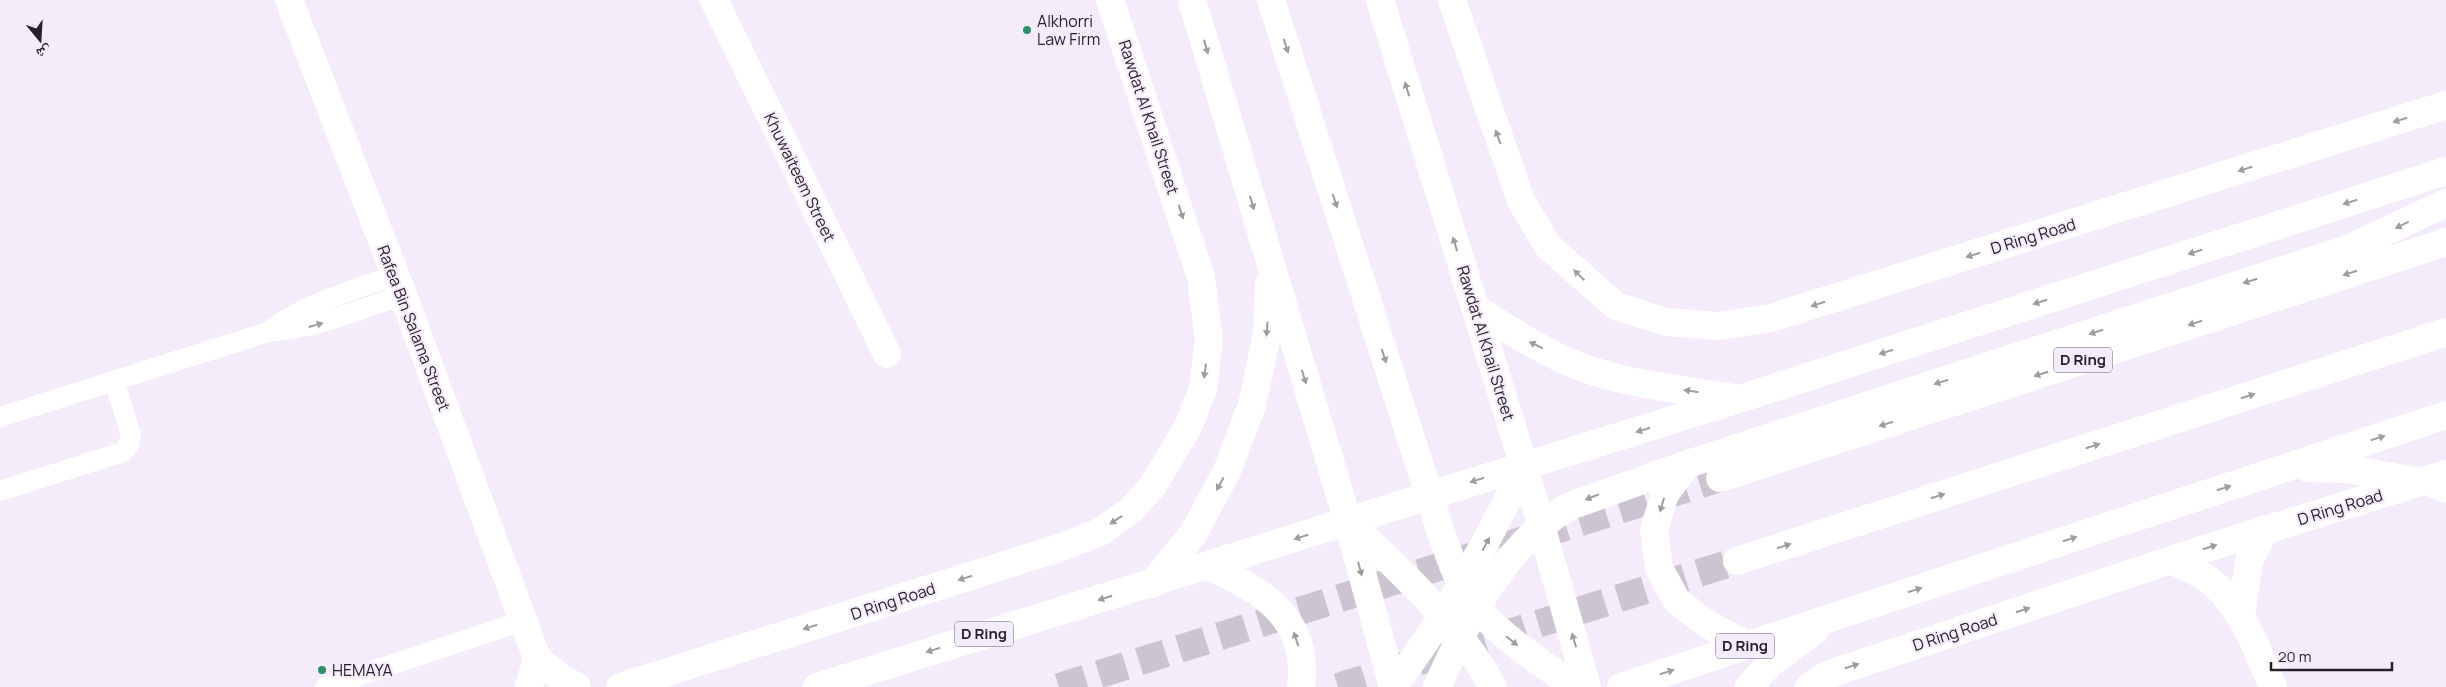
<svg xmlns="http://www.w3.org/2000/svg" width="2446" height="687" viewBox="0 0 2446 687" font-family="Manrope,'Noto Naskh Arabic',sans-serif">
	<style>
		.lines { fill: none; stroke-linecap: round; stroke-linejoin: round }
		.primary-tunnel { stroke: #ccc4d1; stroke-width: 28; stroke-dasharray: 28 14; stroke-linecap: butt }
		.lane { stroke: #fff; stroke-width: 20 }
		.street { stroke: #fff; stroke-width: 28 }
		.secondary { stroke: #fff; stroke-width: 28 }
		.primary { stroke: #fff; stroke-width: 28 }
		.oneway { fill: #9d9c9e }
		.poi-dot { fill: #2e8f68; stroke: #f5ecfb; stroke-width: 2 }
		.labels { text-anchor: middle; stroke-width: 4.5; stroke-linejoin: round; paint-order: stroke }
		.shield { fill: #f5ecfb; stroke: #645f67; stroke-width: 1 }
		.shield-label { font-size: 15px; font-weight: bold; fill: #262328 }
		.poi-label { font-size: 16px; fill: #262328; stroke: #f5ecfb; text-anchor: start }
		.street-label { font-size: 16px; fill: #262328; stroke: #f5ecfb }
	</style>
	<rect width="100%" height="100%" fill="#f5ecfb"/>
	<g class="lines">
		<g class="primary-tunnel">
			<polyline points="1059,687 1720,478"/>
			<polyline points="1338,687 1737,561"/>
		</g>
		<g class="lane">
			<path d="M269,331C307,303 351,291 395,275"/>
			<path d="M0,417L268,332C315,329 358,310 403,295"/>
			<polyline points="2420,482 2446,493"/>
			<polyline points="0,491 123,452 129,444 131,435 114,381"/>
			<polyline points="325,687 523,621"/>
		</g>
		<g class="street">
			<polyline points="289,0 403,295 537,658 558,676 577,687"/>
			<polyline points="714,0 887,354"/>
			<polyline points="1452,0 1521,201 1548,246 1616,306 1666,322 1719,326 1771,318 2446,105"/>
			<path d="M2172,560C2181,565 2191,569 2200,574C2240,598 2255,646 2273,687"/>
			<polyline points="2241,615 2249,562 2265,529"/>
			<polyline points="529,687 537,658"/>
			<polyline points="1809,687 1829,674 2201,550 2446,474"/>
		</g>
		<polyline class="secondary" points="620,687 1062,547 1100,532 1130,511 1152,487 1188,427 1203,389 1209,340 1201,277 1110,0"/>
		<g class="primary">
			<polyline points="1192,0 1348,522 1393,687"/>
			<path d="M1271,0L1439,526C1446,546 1452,566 1461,584C1482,626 1539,661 1576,687"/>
			<polyline points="1380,0 1524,466 1587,687"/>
			<path d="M1475,308C1508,329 1541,351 1578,366C1628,385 1682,389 1734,398"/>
			<polyline points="1688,464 1665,494 1654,530 1659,568 1677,601 1707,624 1747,645"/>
			<polyline points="2308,468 2348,469 2420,482"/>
			<polyline points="1720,478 2446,242"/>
			<path d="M1348,522C1401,571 1458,623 1493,687"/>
			<polyline points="1737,561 2446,332"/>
			<path d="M1208,566C1262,590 1310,618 1301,687"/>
			<polyline points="1152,584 1193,534 1227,471 1252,405 1267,334 1269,284"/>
			<polyline points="817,687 1739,399 2446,171"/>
			<path d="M1393,687C1445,618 1487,544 1524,466"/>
			<path d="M1437,687C1466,622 1505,543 1570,506L1688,464L2348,249L2446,203"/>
			<polyline points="1621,687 2446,415"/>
			<polyline points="1749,687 1769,664 1814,631"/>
		</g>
	</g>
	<defs><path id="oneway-solid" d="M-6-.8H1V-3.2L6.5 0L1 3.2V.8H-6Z" transform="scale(1.25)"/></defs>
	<g class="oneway">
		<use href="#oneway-solid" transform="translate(1286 46) rotate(72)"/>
		<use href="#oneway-solid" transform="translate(1206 47) rotate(74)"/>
		<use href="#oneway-solid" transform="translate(1407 89) rotate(-107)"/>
		<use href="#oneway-solid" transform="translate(2400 120) rotate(162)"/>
		<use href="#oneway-solid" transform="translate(1498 137) rotate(-109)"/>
		<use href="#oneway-solid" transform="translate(2245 169) rotate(162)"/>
		<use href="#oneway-solid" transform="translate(1335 201) rotate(72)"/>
		<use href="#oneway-solid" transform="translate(2350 202) rotate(162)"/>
		<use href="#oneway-solid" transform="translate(1252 203) rotate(74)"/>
		<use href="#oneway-solid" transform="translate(1181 212) rotate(72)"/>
		<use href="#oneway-solid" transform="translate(2402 225) rotate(153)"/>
		<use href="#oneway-solid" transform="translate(1455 244) rotate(-107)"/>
		<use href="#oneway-solid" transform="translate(2195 252) rotate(162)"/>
		<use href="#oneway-solid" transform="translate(1973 255) rotate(163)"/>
		<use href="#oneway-solid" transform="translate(2350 273) rotate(162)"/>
		<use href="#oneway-solid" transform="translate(1579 275) rotate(-136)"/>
		<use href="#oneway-solid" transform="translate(2250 281) rotate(162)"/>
		<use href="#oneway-solid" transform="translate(2040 302) rotate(162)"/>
		<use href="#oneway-solid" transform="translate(1818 304) rotate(163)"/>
		<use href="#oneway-solid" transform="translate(2195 323) rotate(162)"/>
		<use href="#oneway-solid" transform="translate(316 325) rotate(-16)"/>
		<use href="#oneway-solid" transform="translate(1267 329) rotate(94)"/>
		<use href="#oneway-solid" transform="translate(2096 332) rotate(162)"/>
		<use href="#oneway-solid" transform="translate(1536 345) rotate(-154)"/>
		<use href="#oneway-solid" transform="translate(1886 352) rotate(162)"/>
		<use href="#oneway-solid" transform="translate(1384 356) rotate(72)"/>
		<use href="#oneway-solid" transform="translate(1205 371) rotate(98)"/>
		<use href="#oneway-solid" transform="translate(2041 374) rotate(162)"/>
		<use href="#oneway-solid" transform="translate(1304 377) rotate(73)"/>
		<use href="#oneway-solid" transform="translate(1941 382) rotate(162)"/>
		<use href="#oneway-solid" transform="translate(1691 391) rotate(-171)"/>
		<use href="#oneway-solid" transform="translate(2248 396) rotate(-18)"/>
		<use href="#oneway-solid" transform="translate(1886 424) rotate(162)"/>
		<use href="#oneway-solid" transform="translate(1643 430) rotate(163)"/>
		<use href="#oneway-solid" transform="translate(2378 438) rotate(-18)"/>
		<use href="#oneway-solid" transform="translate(2093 446) rotate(-18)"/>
		<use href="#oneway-solid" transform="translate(1477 480) rotate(162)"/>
		<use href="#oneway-solid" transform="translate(1220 484) rotate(119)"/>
		<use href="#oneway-solid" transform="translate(2224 488) rotate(-18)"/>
		<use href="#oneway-solid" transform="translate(1938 496) rotate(-18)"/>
		<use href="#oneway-solid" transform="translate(1592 497) rotate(159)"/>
		<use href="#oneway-solid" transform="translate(1662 505) rotate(106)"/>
		<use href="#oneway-solid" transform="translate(1116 520) rotate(146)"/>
		<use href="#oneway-solid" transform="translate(1301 537) rotate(162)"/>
		<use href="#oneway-solid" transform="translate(2070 539) rotate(-18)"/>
		<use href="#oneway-solid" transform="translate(1486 544) rotate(-62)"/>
		<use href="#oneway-solid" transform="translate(1784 546) rotate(-18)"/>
		<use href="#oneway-solid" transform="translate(2210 547) rotate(-18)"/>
		<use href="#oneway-solid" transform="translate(1360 569) rotate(75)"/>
		<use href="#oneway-solid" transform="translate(965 578) rotate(162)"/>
		<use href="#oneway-solid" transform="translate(1915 590) rotate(-18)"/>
		<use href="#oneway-solid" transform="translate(1105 598) rotate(163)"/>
		<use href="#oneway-solid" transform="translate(2023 610) rotate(-18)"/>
		<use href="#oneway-solid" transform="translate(810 627) rotate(162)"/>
		<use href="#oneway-solid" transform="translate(1296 639) rotate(-108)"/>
		<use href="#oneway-solid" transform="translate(1574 640) rotate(-106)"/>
		<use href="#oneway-solid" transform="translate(1512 641) rotate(39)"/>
		<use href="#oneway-solid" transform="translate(933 650) rotate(163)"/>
		<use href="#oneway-solid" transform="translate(1852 666) rotate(-18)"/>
		<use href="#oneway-solid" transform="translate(1667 672) rotate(-18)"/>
	</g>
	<g class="poi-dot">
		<circle cx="1027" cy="30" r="5"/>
		<circle cx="322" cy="670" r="5"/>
	</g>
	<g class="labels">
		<g class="shield">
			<rect x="2054" y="347.5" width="58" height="25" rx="4"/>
			<rect x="955" y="621.5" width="58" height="25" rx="4"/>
			<rect x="1716" y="633.5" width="58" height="25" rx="4"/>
		</g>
		<g class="shield-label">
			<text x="2083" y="365">D Ring</text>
			<text x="984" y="639">D Ring</text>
			<text x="1745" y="651">D Ring</text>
		</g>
		<g class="poi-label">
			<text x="1037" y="27">Alkhorri<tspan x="1037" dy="18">Law Firm</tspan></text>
			<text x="332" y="676">HEMAYA</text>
		</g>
		<g class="street-label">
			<text transform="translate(1149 117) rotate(72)" y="6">Rawdat Al Khail Street</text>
			<text transform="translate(800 177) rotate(64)" y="6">Khuwaiteem Street</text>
			<text transform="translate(2033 236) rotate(-17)" y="6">D Ring Road</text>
			<text transform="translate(414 328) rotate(69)" y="6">Rafea Bin Salama Street</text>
			<text transform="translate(1486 343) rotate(73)" y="6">Rawdat Al Khail Street</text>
			<text transform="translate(2340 507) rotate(-17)" y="6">D Ring Road</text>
			<text transform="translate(893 601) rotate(-18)" y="6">D Ring Road</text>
			<text transform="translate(1955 632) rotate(-18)" y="6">D Ring Road</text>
		</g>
	</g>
	<g transform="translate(40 40) rotate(162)" stroke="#f5ecfb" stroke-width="4" paint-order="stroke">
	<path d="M0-4L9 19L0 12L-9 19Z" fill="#262328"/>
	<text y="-8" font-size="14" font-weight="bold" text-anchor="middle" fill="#262328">ش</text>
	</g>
	<path d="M2271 662v8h121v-8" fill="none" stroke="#262328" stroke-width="2.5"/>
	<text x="2278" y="662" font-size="15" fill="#262328" stroke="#f5ecfb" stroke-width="4" paint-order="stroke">20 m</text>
</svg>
